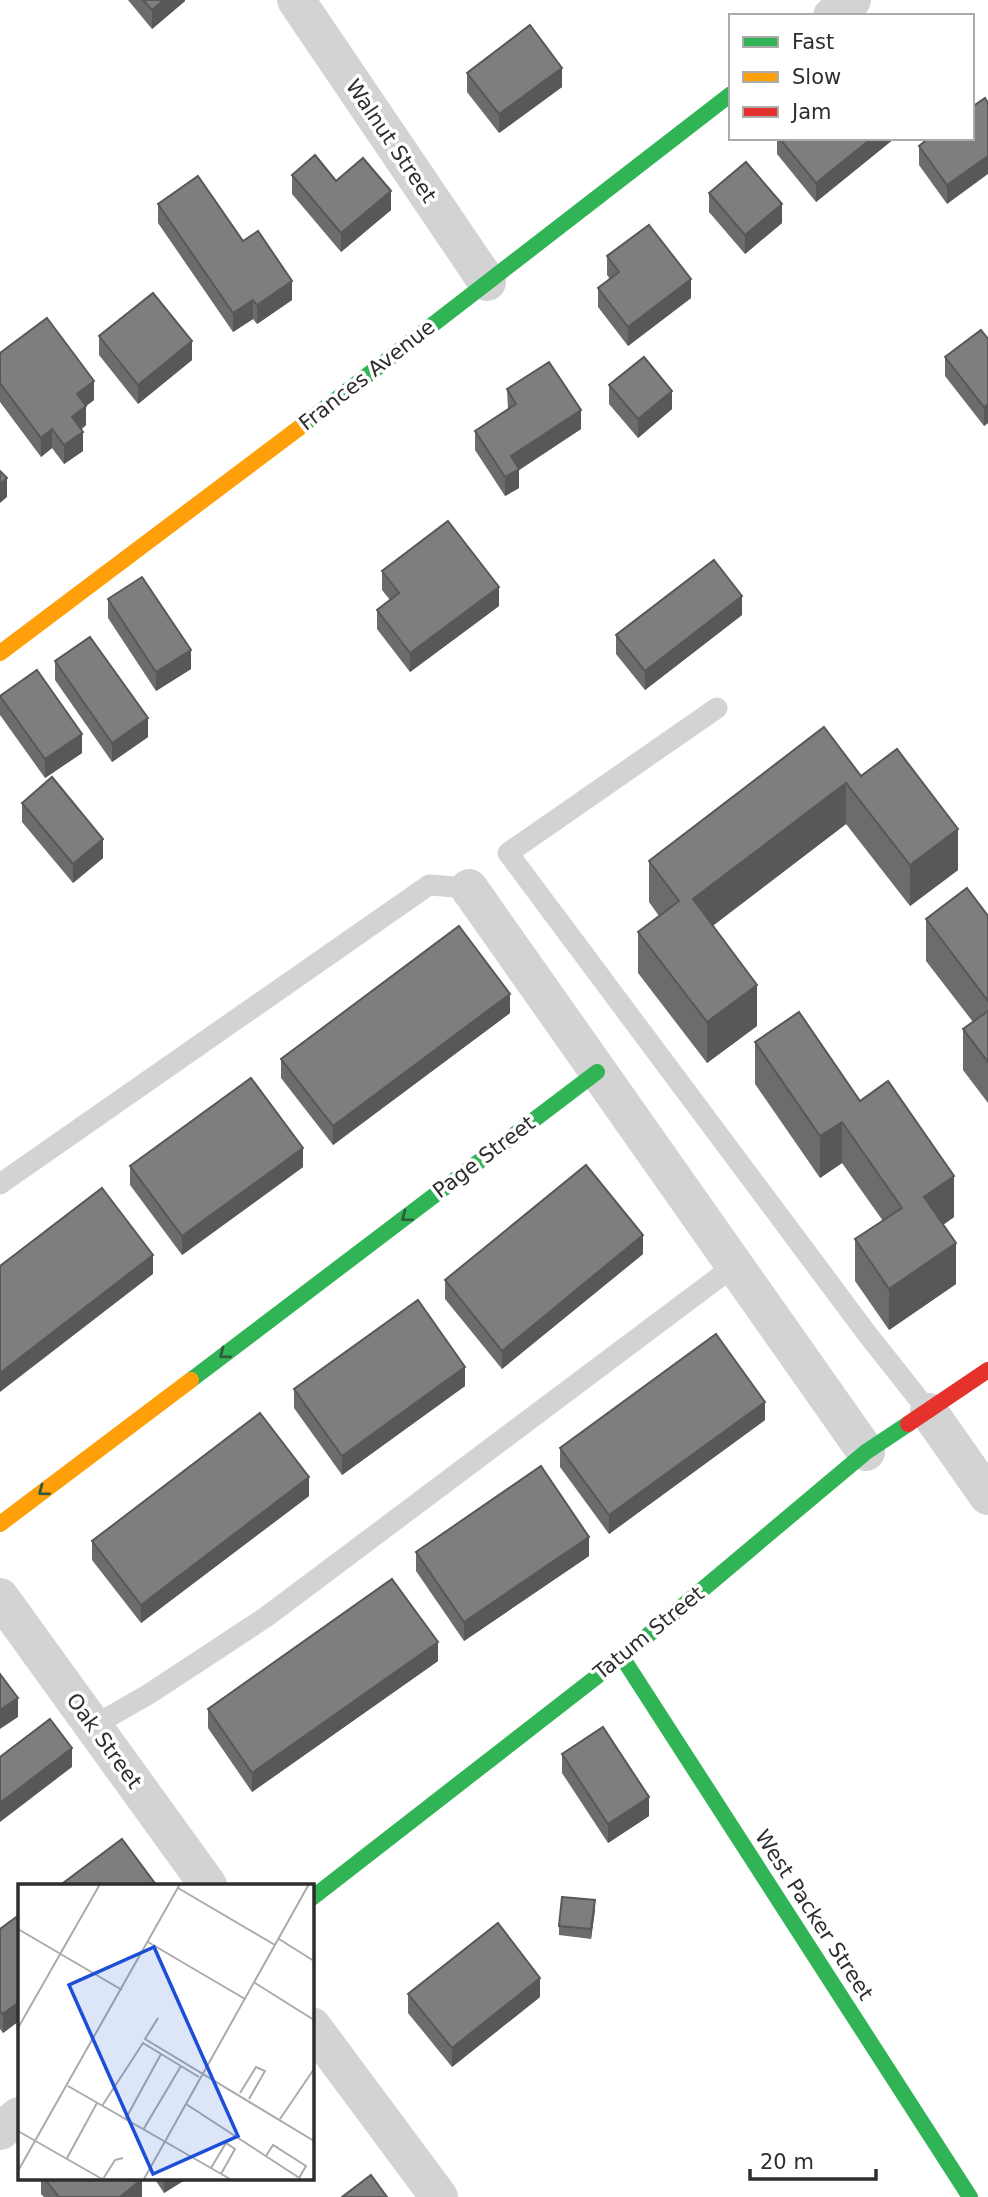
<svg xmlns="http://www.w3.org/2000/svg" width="988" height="2197" viewBox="0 0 988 2197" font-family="'DejaVu Sans',sans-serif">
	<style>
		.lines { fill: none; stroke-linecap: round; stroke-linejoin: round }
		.lane { stroke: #d3d3d3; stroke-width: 21 }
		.street { stroke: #d3d3d3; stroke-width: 38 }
		.fast { stroke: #30b455; stroke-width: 16 }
		.slow { stroke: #ff9f0a; stroke-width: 16 }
		.jam { stroke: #e5322d; stroke-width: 16 }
		.wall { fill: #6c6c6c }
		.shaded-wall { fill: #585858 }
		.building { fill: #7e7e7e; stroke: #585858; stroke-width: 2 }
		.oneway { stroke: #2f5d3c }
		.labels { text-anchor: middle; stroke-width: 7; stroke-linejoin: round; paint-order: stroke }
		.street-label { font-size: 21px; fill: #2e2e2e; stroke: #fff }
		.inset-road { fill: none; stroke: #ababab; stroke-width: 2 }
		.view { fill: #1d4ed8; fill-opacity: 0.15; stroke: #1d4ed8; stroke-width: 3.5 }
		.inset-edge { fill: none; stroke: #2e2e2e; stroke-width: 3.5 }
	</style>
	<rect width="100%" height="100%" fill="#fff"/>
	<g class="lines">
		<g class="lane">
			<polyline points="717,708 508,853 868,1335 929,1412"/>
			<polyline points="0,1184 429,885 469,888"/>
			<polyline points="93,1726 149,1694 266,1617 734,1266"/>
		</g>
		<g class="street">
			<polyline points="296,0 487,282"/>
			<polyline points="832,16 852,0"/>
			<polyline points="469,888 866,1452"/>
			<polyline points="929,1412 988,1496"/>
			<polyline points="0,1597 208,1885"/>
			<polyline points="312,2026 439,2197"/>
			<polyline points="0,2131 19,2116"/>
		</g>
		<g class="fast">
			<polyline points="303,425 731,94"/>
			<polyline points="191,1380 597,1072"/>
			<polyline points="622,1657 970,2197"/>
			<polyline points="312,1898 622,1657 866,1452 908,1424"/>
		</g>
		<g class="slow">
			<polyline points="0,653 303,425"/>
			<polyline points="0,1524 191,1380"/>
		</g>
		<polyline class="jam" points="908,1424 988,1370"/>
	</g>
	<g class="wall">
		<polygon points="128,0 185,0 185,1 152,29"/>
		<polygon points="467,73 562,87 499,133 467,92"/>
		<polygon points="988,103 947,204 919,165 919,146"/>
		<polygon points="777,138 895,138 816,202 777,154"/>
		<polygon points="292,175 336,181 391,210 341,252 292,194"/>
		<polygon points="709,193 782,223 745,254 709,212"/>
		<polygon points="158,204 243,241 292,300 257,324 253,319 233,332 158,223"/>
		<polygon points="607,256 691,298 628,346 598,307 598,288 610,279 607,275"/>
		<polygon points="99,336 192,360 138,404 99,355"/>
		<polygon points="988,339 988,423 984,426 945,376 945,357"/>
		<polygon points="0,353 94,400 86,406 86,425 81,430 83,451 64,464 52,448 41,457 0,402"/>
		<polygon points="609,385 672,409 638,438 609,404"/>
		<polygon points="507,389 581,429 519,470 519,488 505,496 475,450 475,431 508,410"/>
		<polygon points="382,571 499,606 410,672 377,629 377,610 390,600 382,590"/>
		<polygon points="108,599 191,669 156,691 108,618"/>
		<polygon points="742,615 645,690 616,654 616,635"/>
		<polygon points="55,661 148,737 112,762 55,680"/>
		<polygon points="0,696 82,753 45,778 0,715"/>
		<polygon points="861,776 958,870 910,906 846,824 712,926 757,1026 707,1063 638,973 638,932 659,916 649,902 649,861"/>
		<polygon points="22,803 103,858 73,883 22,822"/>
		<polygon points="988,916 988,1103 963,1070 963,1029 973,1022 926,961 926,919"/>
		<polygon points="510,1013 333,1145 281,1078 281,1059"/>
		<polygon points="755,1042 860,1101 954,1217 943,1225 956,1284 889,1330 855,1281 855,1239 883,1221 842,1163 820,1178 755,1084"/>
		<polygon points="130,1166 303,1167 182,1255 130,1185"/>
		<polygon points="643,1254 502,1369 445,1299 445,1280"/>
		<polygon points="465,1386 342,1475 294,1408 294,1389"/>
		<polygon points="765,1420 609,1534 560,1467 560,1448"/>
		<polygon points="309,1496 141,1623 92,1560 92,1541"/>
		<polygon points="416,1552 589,1556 464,1641 416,1571"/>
		<polygon points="438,1661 252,1792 208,1728 208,1709"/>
		<polygon points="562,1754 649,1816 608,1843 562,1773"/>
		<polygon points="595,1910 591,1939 559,1935 559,1926"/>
		<polygon points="19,1915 19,2021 3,2033 0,2029 0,1929"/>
		<polygon points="408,1994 540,1997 452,2067 408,2013"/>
		<polygon points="41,2178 141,2178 142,2197 44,2197 41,2194"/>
		<polygon points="154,2178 188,2178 164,2193"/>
	</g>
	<g class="shaded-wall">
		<polygon points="164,0 185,0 185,1 152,29 152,10"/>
		<polygon points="562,68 562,87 499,133 499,114"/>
		<polygon points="872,138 895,138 816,202 816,183"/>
		<polygon points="988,156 988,174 947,204 947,185"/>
		<polygon points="391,191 391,210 341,252 341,233"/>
		<polygon points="782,204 782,223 745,254 745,235"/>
		<polygon points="691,279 691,298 628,346 628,327"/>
		<polygon points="292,281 292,300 257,324 257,305"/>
		<polygon points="253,300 253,319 233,332 233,313"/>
		<polygon points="192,341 192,360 138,404 138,385"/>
		<polygon points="94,381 94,400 77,413 77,394"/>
		<polygon points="672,391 672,409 638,438 638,419"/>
		<polygon points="988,404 988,423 984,426 984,407"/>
		<polygon points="86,406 86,425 72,436 72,417"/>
		<polygon points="581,410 581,429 519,470 519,488 505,496 505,477 511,456"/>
		<polygon points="52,429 52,448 41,457 41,438"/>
		<polygon points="83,432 83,451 64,464 64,445"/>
		<polygon points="7,478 7,497 0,503 0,484"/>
		<polygon points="499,587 499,606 410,672 410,653"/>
		<polygon points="742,596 742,615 645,690 645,671"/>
		<polygon points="191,650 191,669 156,691 156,672"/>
		<polygon points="148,718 148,737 112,762 112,743"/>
		<polygon points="82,734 82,753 45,778 45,759"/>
		<polygon points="846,783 846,824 693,941 693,899"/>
		<polygon points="958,829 958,870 910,906 910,865"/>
		<polygon points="103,839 103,858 73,883 73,864"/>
		<polygon points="757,985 757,1026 707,1063 707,1022"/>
		<polygon points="510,994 510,1013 333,1145 333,1126"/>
		<polygon points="842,1122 842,1163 820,1178 820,1136"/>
		<polygon points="303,1148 303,1167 182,1255 182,1236"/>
		<polygon points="954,1176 954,1217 924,1238 924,1197"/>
		<polygon points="643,1235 643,1254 502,1369 502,1351"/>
		<polygon points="956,1243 956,1284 889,1330 889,1289"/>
		<polygon points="153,1255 153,1274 0,1392 0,1373"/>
		<polygon points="465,1367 465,1386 342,1475 342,1456"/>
		<polygon points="765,1402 765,1420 609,1534 609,1515"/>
		<polygon points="309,1477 309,1496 141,1623 141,1605"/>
		<polygon points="589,1537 589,1556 464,1641 464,1622"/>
		<polygon points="438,1642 438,1661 252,1792 252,1773"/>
		<polygon points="18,1698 18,1717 0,1729 0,1710"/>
		<polygon points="72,1748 72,1767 0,1822 0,1803"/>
		<polygon points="649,1797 649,1816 608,1843 608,1824"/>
		<polygon points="595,1900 595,1910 591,1939 591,1929"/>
		<polygon points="540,1978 540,1997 452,2067 452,2048"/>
		<polygon points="19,2002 19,2021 3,2033 3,2014"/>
		<polygon points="164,2178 188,2178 164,2193"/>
		<polygon points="142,2179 142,2197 120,2197"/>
	</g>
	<g class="building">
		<polygon points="143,0 164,0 152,10"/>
		<polygon points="530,25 562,68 499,114 467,73"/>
		<polygon points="985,98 988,103 988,156 947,185 919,146 929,138 972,138 972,107"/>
		<polygon points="779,138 872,138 816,183"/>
		<polygon points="315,155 336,181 363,158 391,191 341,233 292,175"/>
		<polygon points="746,162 782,204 745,235 709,193"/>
		<polygon points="198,176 243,241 258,231 292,281 257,305 253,300 233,313 158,204"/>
		<polygon points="649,225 691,279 628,327 598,288 619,272 607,256"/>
		<polygon points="153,293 192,341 138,385 99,336"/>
		<polygon points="47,318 94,381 77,394 86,406 72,417 83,432 64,445 52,429 41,438 0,383 0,353"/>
		<polygon points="981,330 988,339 988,404 984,407 945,357"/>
		<polygon points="644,357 672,391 638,419 609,385"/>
		<polygon points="549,362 581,410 511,456 519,469 505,477 475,431 516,404 507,389"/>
		<polygon points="0,471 7,478 0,484"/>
		<polygon points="448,521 499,587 410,653 377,610 399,593 382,571"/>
		<polygon points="714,560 742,596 645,671 616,635"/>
		<polygon points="142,577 191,650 156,672 108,599"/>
		<polygon points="90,637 148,718 112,743 55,661"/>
		<polygon points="37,670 82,734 45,759 0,696"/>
		<polygon points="824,727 861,776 897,749 958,829 910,865 846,783 693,899 757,985 707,1022 638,932 679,901 649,861"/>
		<polygon points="52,777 103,839 73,864 22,803"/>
		<polygon points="967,888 988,916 988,1001 926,919"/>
		<polygon points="459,926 510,994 333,1126 281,1059"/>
		<polygon points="988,1011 988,1062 963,1029"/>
		<polygon points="799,1012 860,1101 888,1081 954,1176 924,1197 956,1243 889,1289 855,1239 902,1208 842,1122 820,1136 755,1042"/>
		<polygon points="251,1078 303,1148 182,1236 130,1166"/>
		<polygon points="586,1165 643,1235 502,1351 445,1280"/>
		<polygon points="102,1188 153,1255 0,1373 0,1266"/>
		<polygon points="418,1300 465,1367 342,1456 294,1389"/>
		<polygon points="716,1334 765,1402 609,1515 560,1448"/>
		<polygon points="260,1413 309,1477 141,1605 92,1541"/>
		<polygon points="541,1466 589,1537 464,1622 416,1552"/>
		<polygon points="392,1579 438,1642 252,1773 208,1709"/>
		<polygon points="0,1674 18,1698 0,1710"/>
		<polygon points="50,1719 72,1748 0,1803 0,1757"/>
		<polygon points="603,1727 649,1797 608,1824 562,1754"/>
		<polygon points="122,1839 157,1886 59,1886"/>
		<polygon points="562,1897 595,1900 591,1929 559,1926"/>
		<polygon points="19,1915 19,2002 3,2014 0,2011 0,1929"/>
		<polygon points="498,1923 540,1978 452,2048 408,1994"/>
		<polygon points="371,2175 387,2197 342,2197"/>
		<polygon points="44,2178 141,2178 142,2179 120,2197 59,2197"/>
	</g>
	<defs><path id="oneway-chevron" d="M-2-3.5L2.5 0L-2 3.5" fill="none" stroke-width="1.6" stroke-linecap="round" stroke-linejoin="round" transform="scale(1.75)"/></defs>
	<g class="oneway">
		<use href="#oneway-chevron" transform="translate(406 1217) rotate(143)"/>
		<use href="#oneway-chevron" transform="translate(224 1354) rotate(143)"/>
		<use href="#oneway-chevron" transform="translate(43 1491) rotate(143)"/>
	</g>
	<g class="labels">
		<g class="street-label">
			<text transform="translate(391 141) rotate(56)" y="7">Walnut Street</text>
			<text transform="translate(367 375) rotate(-38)" y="7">Frances Avenue</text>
			<text transform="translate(484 1157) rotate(-37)" y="7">Page Street</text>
			<text transform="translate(649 1633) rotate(-39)" y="7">Tatum Street</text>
			<text transform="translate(104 1741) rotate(54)" y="7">Oak Street</text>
			<text transform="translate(814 1915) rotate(57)" y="7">West Packer Street</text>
		</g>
	</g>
	<g transform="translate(18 1884)">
		<rect width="296" height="296" fill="#fff"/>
		<path class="inset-road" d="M160,4L257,61M0,45L104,106M261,55L296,77M130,58L227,115M237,99L296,136M140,134L127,155L296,257M0,144L82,0M50,202L212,295M222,209L238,183L247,187L231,215M168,220L283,295M84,222L125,159L181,193M262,235L296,185M107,236L143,170M125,246L163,182M0,247L84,295M248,272L255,261L288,282L281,294M49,274L79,219M193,284L208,259L217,265L203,290M0,287L162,0M85,295L97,276L105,274M126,295L291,0"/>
		<path class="view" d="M136,63L220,252L135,290L51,101Z"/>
		<rect width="296" height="296" class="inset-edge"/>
	</g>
	<rect x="729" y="14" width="245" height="126" fill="#ffffff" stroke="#ababab" stroke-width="2"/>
	<rect x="743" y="37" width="35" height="10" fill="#30b455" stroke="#ababab" stroke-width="2"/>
	<text x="792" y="49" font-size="21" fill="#2e2e2e">Fast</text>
	<rect x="743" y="72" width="35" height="10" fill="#ff9f0a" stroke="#ababab" stroke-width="2"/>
	<text x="792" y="84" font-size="21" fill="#2e2e2e">Slow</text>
	<rect x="743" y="107" width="35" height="10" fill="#e5322d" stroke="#ababab" stroke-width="2"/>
	<text x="792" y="119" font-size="21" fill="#2e2e2e">Jam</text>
	<path d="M750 2169v10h126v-10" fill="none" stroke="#2e2e2e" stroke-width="3.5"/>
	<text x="760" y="2169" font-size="21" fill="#2e2e2e" stroke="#ffffff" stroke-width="5" paint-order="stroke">20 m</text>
</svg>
